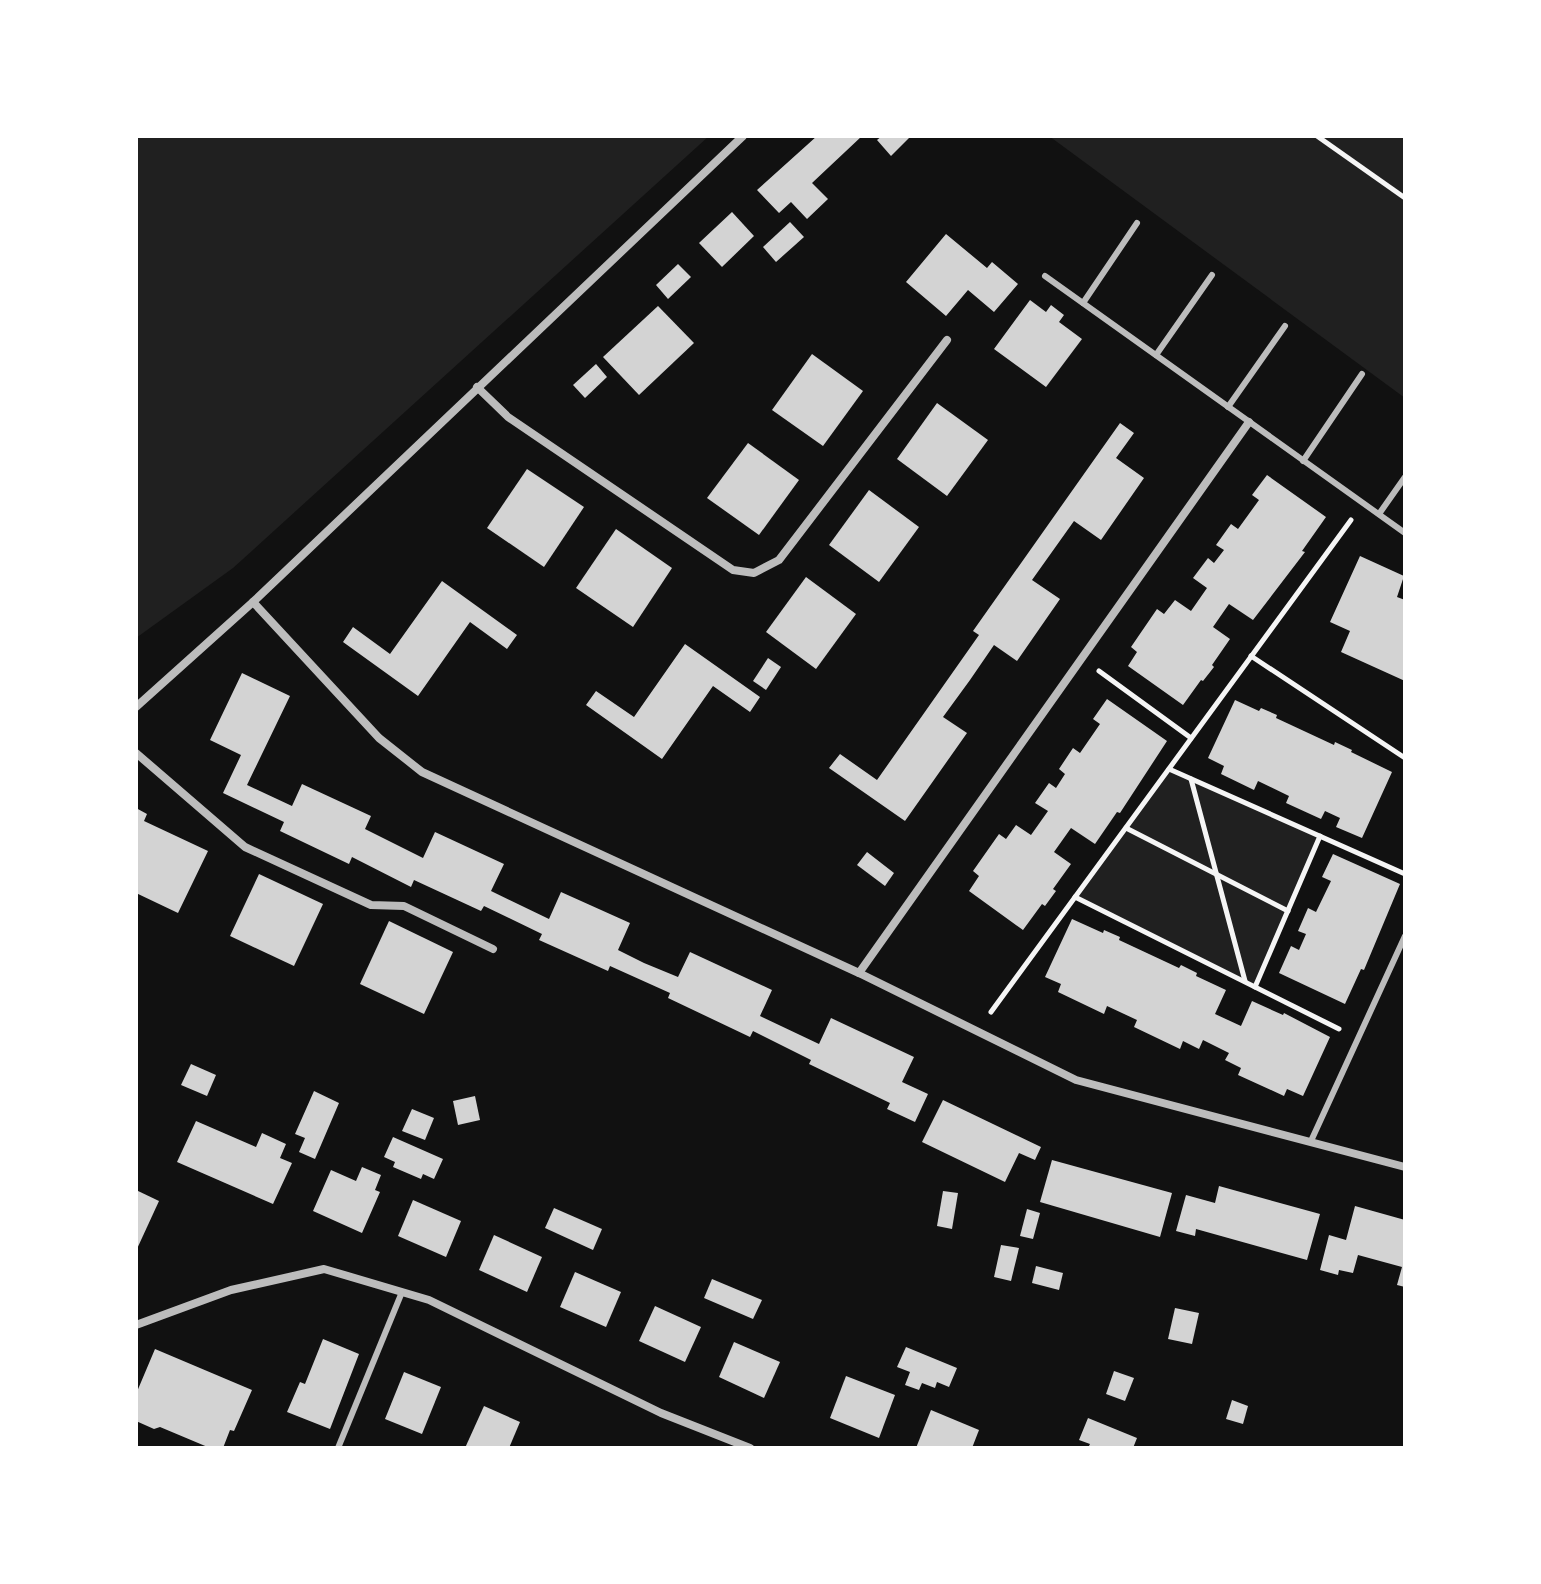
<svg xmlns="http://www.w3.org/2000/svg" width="1541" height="1584" viewBox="0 0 1541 1584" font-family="'Archivo Narrow',sans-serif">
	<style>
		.green { fill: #202020 }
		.building { fill: #d3d3d3 }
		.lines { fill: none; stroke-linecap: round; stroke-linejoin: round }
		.path { stroke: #f5f5f5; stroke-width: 5 }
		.service { stroke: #bcbcbc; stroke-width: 6 }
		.minor { stroke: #bcbcbc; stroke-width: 8 }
	</style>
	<rect width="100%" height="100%" fill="#111"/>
	<g class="green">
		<polygon points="136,136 709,136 233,568 136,638"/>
		<polygon points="1049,136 1405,136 1405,398"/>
		<polygon points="1169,769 1320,836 1255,987 1075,897"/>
	</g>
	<g class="building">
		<polygon points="817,136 862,136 812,183 828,199 807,219 791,202 779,213 757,190"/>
		<polygon points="882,136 911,136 891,156 877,140"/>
		<polygon points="732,212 754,236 722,267 699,243"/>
		<polygon points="790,222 804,237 776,262 763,247"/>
		<polygon points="946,234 987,268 992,262 1018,284 994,312 968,290 946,316 906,282"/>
		<polygon points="678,264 691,277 668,299 656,285"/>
		<polygon points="1030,300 1046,312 1051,305 1064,315 1059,322 1082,339 1046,387 994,349"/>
		<polygon points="658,306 694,343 639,395 603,357"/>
		<polygon points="812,354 863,391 823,446 772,410"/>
		<polygon points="596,364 607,377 585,398 573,385"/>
		<polygon points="937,403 988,440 947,496 897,459"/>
		<polygon points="1120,423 1134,433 1116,458 1144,478 1101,540 1074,521 1032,580 1060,599 1017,661 994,645 970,680 943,717 967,733 905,821 829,768 840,754 877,780 979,635 973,631"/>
		<polygon points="748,443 799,480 759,535 707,498"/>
		<polygon points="527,469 584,507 544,567 487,528"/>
		<polygon points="1267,475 1326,517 1302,551 1305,552 1253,620 1229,604 1213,627 1230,639 1212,665 1214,667 1203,681 1201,680 1183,705 1128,666 1137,652 1131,647 1157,609 1164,614 1175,600 1191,611 1207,588 1193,578 1208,558 1214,563 1224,550 1216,545 1231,524 1238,529 1259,500 1252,495"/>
		<polygon points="869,490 919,527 879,582 829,545"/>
		<polygon points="616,529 672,568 633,627 576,588"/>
		<polygon points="1360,556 1404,576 1397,597 1405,600 1405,681 1341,652 1350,631 1330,622"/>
		<polygon points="806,577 856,614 816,669 766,632"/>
		<polygon points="442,581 517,635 507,649 470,622 418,696 343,642 353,627 390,654"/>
		<polygon points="685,644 760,697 750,712 713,686 662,759 586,705 596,691 634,717"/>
		<polygon points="768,658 781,667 766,690 753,681"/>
		<polygon points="242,673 290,696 247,785 292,806 302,784 371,816 365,829 423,858 435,832 504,864 491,891 549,919 561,892 630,923 618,950 644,963 678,977 690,952 772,990 760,1016 819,1044 831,1018 914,1057 902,1082 928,1094 915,1122 887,1109 890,1103 809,1064 811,1060 753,1031 750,1037 668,998 670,993 610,966 608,971 539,940 542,934 484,906 481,911 414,880 411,887 352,857 349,864 280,831 284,822 223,793 241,755 210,740"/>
		<polygon points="1107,699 1167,741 1120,813 1117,812 1095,844 1071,828 1054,852 1071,864 1053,889 1056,891 1045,906 1042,904 1023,930 969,891 979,876 973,871 999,834 1006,839 1016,825 1031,835 1048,811 1035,803 1049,783 1056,788 1065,774 1059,769 1073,748 1080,753 1100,724 1093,719"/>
		<polygon points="1235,700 1259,711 1261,708 1277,715 1276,718 1334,745 1335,742 1352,750 1351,752 1392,772 1362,838 1336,827 1340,818 1325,811 1321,819 1286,803 1289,796 1258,781 1254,790 1221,774 1224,766 1208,758"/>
		<polygon points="136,808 147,814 144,821 208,851 178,913 136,893"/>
		<polygon points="867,852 894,873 885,886 857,865"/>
		<polygon points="1333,854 1400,884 1364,970 1361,969 1345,1004 1279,973 1291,946 1299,950 1306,934 1298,931 1308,908 1316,912 1331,881 1322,877"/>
		<polygon points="259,874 323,904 294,966 230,936"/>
		<polygon points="1072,919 1103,933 1104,930 1120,937 1119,940 1179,968 1181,965 1197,973 1196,976 1226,990 1215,1014 1241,1026 1252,1001 1283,1015 1284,1013 1330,1037 1303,1096 1287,1089 1284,1096 1238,1075 1241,1068 1225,1060 1229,1053 1203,1040 1199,1049 1183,1041 1180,1049 1134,1027 1137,1020 1107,1006 1104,1014 1058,992 1061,984 1045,977"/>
		<polygon points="389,921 453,952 424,1014 360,984"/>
		<polygon points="191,1064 216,1075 207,1096 181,1085"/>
		<polygon points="314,1091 339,1103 315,1159 299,1152 305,1138 295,1134"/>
		<polygon points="475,1096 480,1120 458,1125 453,1101"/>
		<polygon points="943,1100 1041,1147 1035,1160 1019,1153 1005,1182 922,1142"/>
		<polygon points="412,1109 434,1118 425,1140 402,1131"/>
		<polygon points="196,1121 256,1147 262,1133 286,1144 280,1158 292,1163 273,1204 177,1162"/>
		<polygon points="393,1137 443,1159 434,1179 423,1174 421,1179 393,1167 395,1162 384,1157"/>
		<polygon points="1052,1160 1172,1193 1160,1237 1040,1202"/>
		<polygon points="362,1167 381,1175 375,1190 380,1192 362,1233 313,1211 331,1170 356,1181"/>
		<polygon points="1219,1186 1320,1214 1307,1260 1196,1229 1195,1236 1176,1231 1186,1195 1215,1203"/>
		<polygon points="136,1190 159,1201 136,1251"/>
		<polygon points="943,1191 958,1193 952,1229 937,1226"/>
		<polygon points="413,1200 461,1221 446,1257 398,1236"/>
		<polygon points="1355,1206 1405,1220 1405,1287 1397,1285 1402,1267 1358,1255 1353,1273 1339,1270 1338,1275 1320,1270 1329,1235 1346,1240"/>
		<polygon points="554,1208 602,1229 593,1250 545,1228"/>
		<polygon points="1027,1209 1040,1213 1033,1239 1020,1236"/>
		<polygon points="494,1235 542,1257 527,1292 479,1270"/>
		<polygon points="1001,1245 1019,1248 1011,1281 994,1277"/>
		<polygon points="1036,1266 1063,1273 1059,1290 1032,1283"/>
		<polygon points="575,1272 621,1292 606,1327 560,1307"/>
		<polygon points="712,1279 762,1300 753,1319 704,1298"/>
		<polygon points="655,1306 701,1327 685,1362 639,1341"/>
		<polygon points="1175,1308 1199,1313 1192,1344 1168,1339"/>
		<polygon points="323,1339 359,1354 330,1429 287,1412 300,1382 305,1384"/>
		<polygon points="734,1342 780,1362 764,1398 719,1377"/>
		<polygon points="906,1347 957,1368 949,1387 937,1382 935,1388 922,1383 919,1390 905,1385 910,1372 897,1367"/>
		<polygon points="155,1349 252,1390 234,1431 230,1430 223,1448 210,1448 160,1427 154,1429 136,1421 136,1394"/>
		<polygon points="1114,1371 1134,1378 1125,1401 1106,1394"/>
		<polygon points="404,1372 441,1387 422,1434 385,1419"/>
		<polygon points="846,1376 895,1395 879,1438 830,1418"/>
		<polygon points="1232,1400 1248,1406 1243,1424 1226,1419"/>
		<polygon points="484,1406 520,1422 509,1448 465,1448"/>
		<polygon points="931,1410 979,1430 972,1448 916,1448"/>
		<polygon points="1088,1418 1137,1438 1133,1448 1088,1448 1090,1444 1079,1440"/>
	</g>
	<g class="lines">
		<g class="path">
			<polyline points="1317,136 1405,198"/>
			<polyline points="1251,656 1405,758"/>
			<polyline points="1099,671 1191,738"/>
			<polyline points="1169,769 1405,874"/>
			<polyline points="1191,779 1245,981"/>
			<polyline points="1126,828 1288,911"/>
			<polyline points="1075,897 1339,1029"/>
			<polyline points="1255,987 1320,836"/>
			<polyline points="991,1012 1351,520"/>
		</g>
		<g class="service">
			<polyline points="1045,276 1405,533"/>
			<polyline points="1083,303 1137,223"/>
			<polyline points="1156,355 1212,275"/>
			<polyline points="1228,407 1285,326"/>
			<polyline points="1303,461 1362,374"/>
			<polyline points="1379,514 1405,477"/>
			<polyline points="1311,1141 1405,936"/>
			<polyline points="338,1448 402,1292"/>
		</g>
		<g class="minor">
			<polyline points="477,387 508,417 733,570 754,573 779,560 947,340"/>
			<polyline points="253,602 743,136"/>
			<polyline points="136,707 253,602 379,738 422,772 859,973 1076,1080 1405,1167"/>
			<polyline points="136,753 245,847 371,905 404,906 493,949"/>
			<polyline points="859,973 1249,422"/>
			<polyline points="136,1325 231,1290 324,1269 429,1300 661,1413 750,1448"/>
		</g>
	</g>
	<rect width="1541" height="1584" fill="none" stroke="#ffffff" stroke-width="276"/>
</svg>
